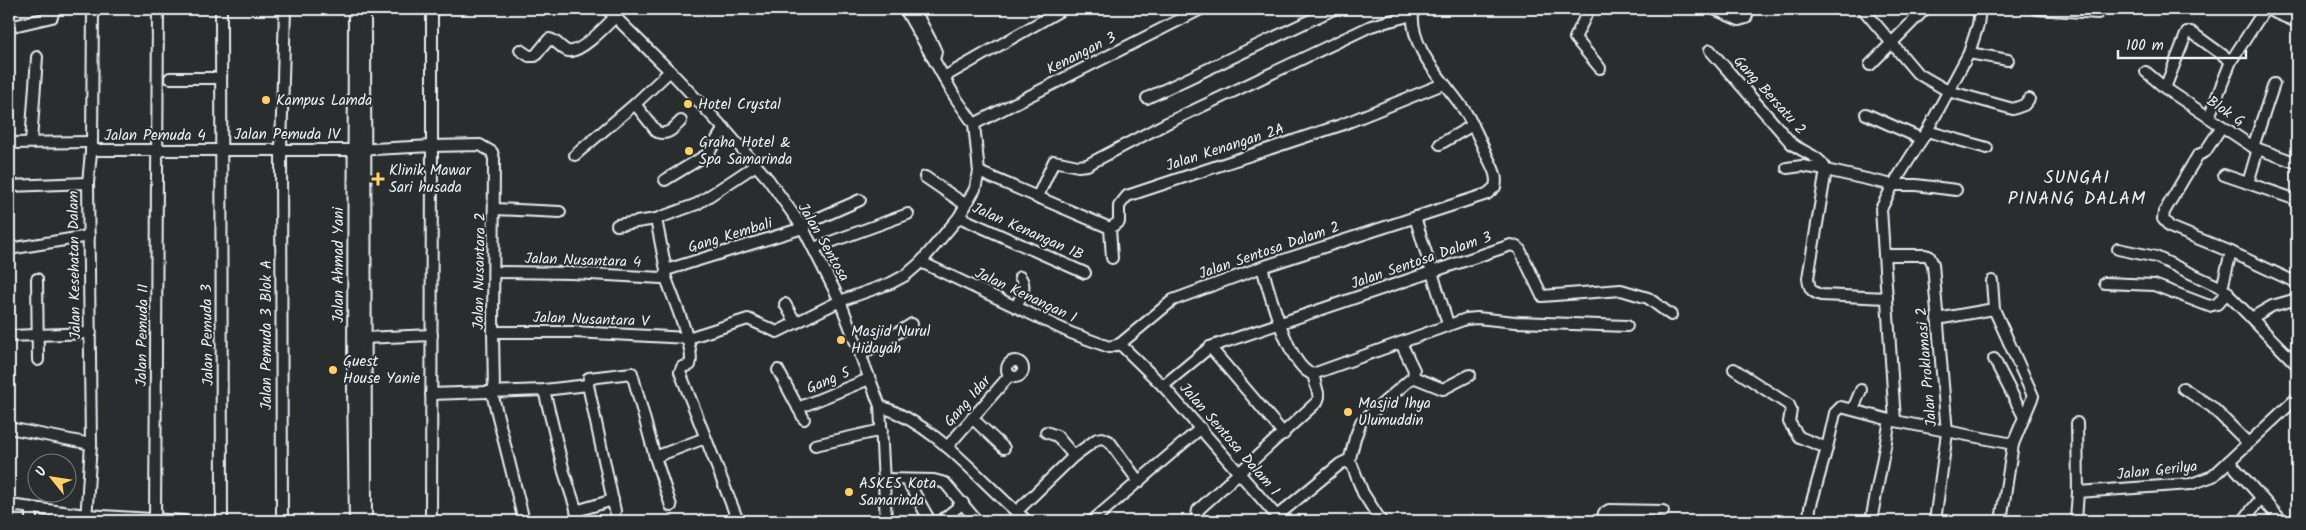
<svg xmlns="http://www.w3.org/2000/svg" width="2306" height="530" viewBox="0 0 2306 530" font-family="Kalam,sans-serif">
	<style>
		.lines { fill: none; stroke-linecap: round; stroke-linejoin: round }
		.minor-casing { stroke: #e8f1f8; stroke-width: 14 }
		.major-casing { stroke: #e8f1f8; stroke-width: 16 }
		.minor { stroke: #2a2d2e; stroke-width: 10 }
		.major { stroke: #2a2d2e; stroke-width: 12 }
		.poi-dot { fill: #ffd166; stroke: #2a2d2e; stroke-width: 2 }
		.labels { text-anchor: middle; stroke-width: 4; stroke-linejoin: round; paint-order: stroke }
		.street-label { font-size: 15px; fill: #e8f1f8; stroke: #2a2d2e }
		.poi-label { font-size: 15px; fill: #e8f1f8; stroke: #2a2d2e; text-anchor: start }
		.quarter-label { font-size: 18px; letter-spacing: 1px; fill: #e8f1f8; stroke: #2a2d2e }
	</style>
	<rect width="100%" height="100%" fill="#2a2d2e"/>
	<filter id="ink" filterUnits="userSpaceOnUse"><feTurbulence type="fractalNoise" baseFrequency=".02" numOctaves="2"/><feDisplacementMap in="SourceGraphic" scale="10" xChannelSelector="R" yChannelSelector="G"/><feConvolveMatrix kernelMatrix="1 2 1 2 8 2 1 2 1" color-interpolation-filters="sRGB"/></filter>
	<g filter="url(#ink)">
		<g class="lines">
			<g class="minor-casing">
				<g id="minor">
					<polyline points="221,9 222,521"/>
					<polyline points="432,9 432,146 480,145 492,152 494,159 493,332 494,392"/>
					<polyline points="607,9 670,71 728,133 768,179 803,228 840,301 880,406 886,521"/>
					<polyline points="914,9 933,45 936,52 935,56"/>
					<polyline points="1589,9 1575,38 1600,68"/>
					<polyline points="1714,9 1739,20 1746,18 1749,9"/>
					<polyline points="1863,9 1917,73 1948,91 2013,109 2024,105 2029,99"/>
					<polyline points="2036,9 2098,13"/>
					<polyline points="2266,9 2297,22"/>
					<polyline points="9,27 52,17 54,9"/>
					<path d="M520,50L529,56H535L549,39C557,40 561,49 568,51C580,54 607,25 615,17"/>
					<path d="M1710,50L1791,143C1803,153 1820,155 1826,170L1893,185H1916L1956,190"/>
					<polyline points="1969,53 2008,60"/>
					<polyline points="1870,65 1925,9"/>
					<polyline points="2146,72 2165,88 2253,147 2297,163"/>
					<polyline points="944,77 1063,9"/>
					<polyline points="170,78 221,78"/>
					<polyline points="2165,88 2187,32 2191,32 2231,61"/>
					<polyline points="1147,98 1334,9"/>
					<path d="M635,104L657,132C668,136 674,128 681,121"/>
					<polyline points="1866,114 1922,139"/>
					<polyline points="2209,117 2231,61 2265,9"/>
					<polyline points="974,124 1201,9"/>
					<polyline points="2222,126 2205,152 2198,155 2164,212 2163,219 2170,227 2231,252 2222,288"/>
					<polyline points="1927,131 1987,148"/>
					<polyline points="31,142 37,57"/>
					<polyline points="9,143 92,142"/>
					<polyline points="1440,144 1473,125"/>
					<polyline points="2253,147 2274,84"/>
					<polyline points="91,150 354,150 432,146 431,521"/>
					<polyline points="575,155 635,104 670,71"/>
					<path d="M1787,168L1802,166L1826,170L1808,278C1809,288 1811,292 1821,295L1887,298"/>
					<polyline points="979,172 1110,228 1119,222 1119,206 1127,196 1341,125 1443,84"/>
					<polyline points="2224,175 2297,200"/>
					<polyline points="925,177 966,205"/>
					<polyline points="665,180 708,154 724,128"/>
					<polyline points="2248,183 2258,149"/>
					<polyline points="9,186 88,183"/>
					<polyline points="1037,198 1054,161 1078,166 1087,165 1167,123 1371,26 1412,15"/>
					<polyline points="495,209 560,212"/>
					<polyline points="959,217 1085,273"/>
					<polyline points="1415,217 1448,324"/>
					<polyline points="656,219 666,270"/>
					<polyline points="617,225 656,219 697,204 756,165"/>
					<polyline points="801,226 860,200"/>
					<polyline points="1110,228 1112,258"/>
					<polyline points="814,248 908,214"/>
					<polyline points="9,249 89,236"/>
					<polyline points="2118,249 2156,257 2222,288 2297,365"/>
					<polyline points="2231,252 2295,282 2297,288"/>
					<polyline points="1884,255 1925,255 1929,256 1933,264 1947,433 1935,521"/>
					<polyline points="921,262 1071,333 1109,347 1120,344"/>
					<path d="M1262,267C1269,291 1289,369 1313,374L1466,319L1477,318L1515,322L1627,326"/>
					<polyline points="666,270 803,228"/>
					<polyline points="494,272 573,273 661,278 665,275 666,271"/>
					<path d="M665,275C671,294 696,349 690,365L682,367L680,372L738,521"/>
					<polyline points="37,279 38,360"/>
					<polyline points="2105,283 2154,285 2209,306 2217,304 2228,292"/>
					<polyline points="785,304 796,323"/>
					<path d="M1016,307C1020,298 1028,287 1020,277"/>
					<polyline points="1994,309 2033,396 2013,444 2001,521"/>
					<polyline points="2253,317 2272,306 2297,299"/>
					<polyline points="1937,319 1994,309 1992,281"/>
					<polyline points="493,332 574,332 688,338 748,319 777,332 840,301 891,283 906,275 921,262 959,217 975,189 979,172 974,124 955,97 905,9"/>
					<polyline points="9,336 91,333"/>
					<polyline points="364,338 432,335"/>
					<polyline points="1210,347 1284,434"/>
					<polyline points="861,355 912,324"/>
					<polyline points="1994,359 2024,417"/>
					<circle cx="1015" cy="369" r="8"/>
					<polyline points="1734,369 1789,405 1791,410 1789,422 1799,437 1827,448 1810,508 1809,521"/>
					<polyline points="778,370 804,419"/>
					<polyline points="1413,377 1443,389 1470,375"/>
					<polyline points="588,385 615,511"/>
					<polyline points="1163,386 1210,347 1511,245 1519,248 1542,296 1621,290 1648,298 1671,315"/>
					<polyline points="2183,388 2212,407 2248,443"/>
					<polyline points="544,390 564,472 580,521"/>
					<polyline points="492,393 524,521"/>
					<polyline points="431,394 544,390 588,385 589,378 632,373 655,457 671,506"/>
					<path d="M880,406C939,426 980,482 1027,521"/>
					<polyline points="798,408 869,379"/>
					<polyline points="1853,409 1861,390"/>
					<polyline points="972,418 1004,448"/>
					<polyline points="1895,421 1881,209 1893,185 1927,131 1969,53 1978,25 1980,9"/>
					<polyline points="2077,423 2078,492"/>
					<polyline points="9,428 91,444"/>
					<polyline points="1046,432 1057,436 1074,456"/>
					<polyline points="815,445 882,430"/>
					<polyline points="947,447 1010,375"/>
					<polyline points="1827,448 1835,413 1841,407 1890,420 2013,444"/>
					<polyline points="655,457 705,438"/>
					<polyline points="2229,461 2282,521"/>
					<polyline points="1349,462 1355,438 1361,422 1413,377 1414,370 1401,343"/>
					<polyline points="884,479 934,480 945,483 977,521"/>
					<polyline points="907,480 930,521"/>
					<polyline points="9,505 86,515 184,521"/>
					<polyline points="576,511 613,500"/>
					<polyline points="1016,512 1074,456 1097,439 1102,438 1109,441 1139,482"/>
					<polyline points="1277,516 1340,464 1346,461 1352,465 1363,493 1381,521"/>
					<polyline points="31,521 31,508"/>
					<polyline points="86,521 91,444 88,183 92,142 93,9"/>
					<polyline points="155,521 158,9"/>
					<polyline points="282,521 281,148 285,9"/>
					<polyline points="941,521 963,503"/>
					<polyline points="1092,521 1201,428"/>
					<polyline points="1201,521 1197,515 1198,510 1317,402 1319,397 1313,374"/>
					<path d="M1281,521L1163,386L1120,344L1173,300L1262,267L1487,194L1495,187C1498,177 1493,168 1488,158C1480,141 1473,122 1462,107C1441,77 1409,49 1413,9"/>
					<polyline points="1602,521 1604,513 1609,510 1663,511"/>
					<polyline points="1871,521 1890,420"/>
					<polyline points="2076,521 2078,492 2191,484 2213,476 2297,398"/>
					<polyline points="2243,521 2261,498"/>
				</g>
			</g>
			<g class="major-casing">
				<g id="major">
					<polyline points="355,9 354,391 356,521"/>
					<polyline points="364,9 365,521"/>
				</g>
			</g>
			<use href="#minor" class="minor"/>
			<use href="#major" class="major"/>
		</g>
	</g>
	<g class="poi-dot">
		<circle cx="266" cy="100" r="5"/>
		<circle cx="688" cy="104" r="5"/>
		<circle cx="689" cy="151" r="5"/>
		<path d="M375.5 171.5h5v5h5v5h-5v5h-5v-5h-5v-5h5z"/>
		<circle cx="841" cy="340" r="5"/>
		<circle cx="333" cy="370" r="5"/>
		<circle cx="1348" cy="412" r="5"/>
		<circle cx="849" cy="492" r="5"/>
	</g>
	<g class="labels">
		<g class="street-label">
			<text transform="translate(1081 53) rotate(-27)" y="5">Kenangan 3</text>
			<text transform="translate(1770 95) rotate(48)" y="5">Gang Bersatu 2</text>
			<text transform="translate(2226 111) rotate(34)" y="5">Blok G</text>
			<text x="287" y="139">Jalan Pemuda IV</text>
			<text x="155" y="140">Jalan Pemuda 4</text>
			<text transform="translate(1225 147) rotate(-18)" y="5">Jalan Kenangan 2A</text>
			<text transform="translate(1028 231) rotate(24)" y="5">Jalan Kenangan 1B</text>
			<text transform="translate(730 235) rotate(-17)" y="5">Gang Kembali</text>
			<text transform="translate(824 242) rotate(60)" y="5">Jalan Sentosa</text>
			<text transform="translate(1269 250) rotate(-19)" y="5">Jalan Sentosa Dalam 2</text>
			<text transform="translate(583 260) rotate(2)" y="5">Jalan Nusantara 4</text>
			<text transform="translate(1421 260) rotate(-19)" y="5">Jalan Sentosa Dalam 3</text>
			<text transform="translate(74 265) rotate(-91)" y="5">Jalan Kesehatan Dalam</text>
			<text transform="translate(338 265) rotate(-90)" y="5">Jalan Ahmad Yani</text>
			<text transform="translate(479 271) rotate(-89)" y="5">Jalan Nusantara 2</text>
			<text transform="translate(1026 295) rotate(25)" y="5">Jalan Kenangan 1</text>
			<text transform="translate(591 319) rotate(2)" y="5">Jalan Nusantara V</text>
			<text transform="translate(142 335) rotate(-89)" y="5">Jalan Pemuda II</text>
			<text transform="translate(207 335) rotate(-91)" y="5">Jalan Pemuda 3</text>
			<text transform="translate(266 335) rotate(-90)" y="5">Jalan Pemuda 3 Blok A</text>
			<text transform="translate(1926 367) rotate(-95)" y="5">Jalan Proklamasi 2</text>
			<text transform="translate(828 380) rotate(-23)" y="5">Gang 5</text>
			<text transform="translate(967 401) rotate(-49)" y="5">Gang Idar</text>
			<text transform="translate(1230 439) rotate(49)" y="5">Jalan Sentosa Dalam 1</text>
			<text transform="translate(2157 470) rotate(-6)" y="5">Jalan Gerilya</text>
		</g>
		<g class="poi-label">
			<text x="276" y="105">Kampus Lamda</text>
			<text x="698" y="109">Hotel Crystal</text>
			<text x="699" y="147">Graha Hotel &amp;<tspan x="699" dy="17">Spa Samarinda</tspan></text>
			<text x="389" y="175">Klinik Mawar<tspan x="389" dy="17">Sari husada</tspan></text>
			<text x="851" y="336">Masjid Nurul<tspan x="851" dy="17">Hidayah</tspan></text>
			<text x="343" y="366">Guest<tspan x="343" dy="17">House Yanie</tspan></text>
			<text x="1358" y="408">Masjid Ihya<tspan x="1358" dy="17">Ulumuddin</tspan></text>
			<text x="859" y="488">ASKES Kota<tspan x="859" dy="17">Samarinda</tspan></text>
		</g>
		<g class="quarter-label">
			<text x="2077" y="183">SUNGAI<tspan x="2077" dy="21">PINANG DALAM</tspan></text>
		</g>
	</g>
	<rect width="2306" height="530" fill="none" stroke="#2a2d2e" stroke-width="30"/>
	<rect x="15" y="15" width="2276" height="500" fill="none" stroke="#e8f1f8" stroke-width="2" filter="url(#ink)"/>
	<g transform="translate(52 478) rotate(300)"><circle r="24" fill="#2a2d2e" stroke="#767b7f"/>
	<path d="M0-4L9 19L0 12L-9 19Z" fill="#ffd166"/>
	<text y="-8" font-size="14" font-weight="bold" text-anchor="middle" fill="#e8f1f8">U</text>
	</g>
	<path d="M2118 50v8h128v-8" fill="none" stroke="#e8f1f8" stroke-width="2.5"/>
	<text x="2126" y="50" font-size="15" fill="#e8f1f8" stroke="#2a2d2e" stroke-width="4" paint-order="stroke">100 m</text>
</svg>
